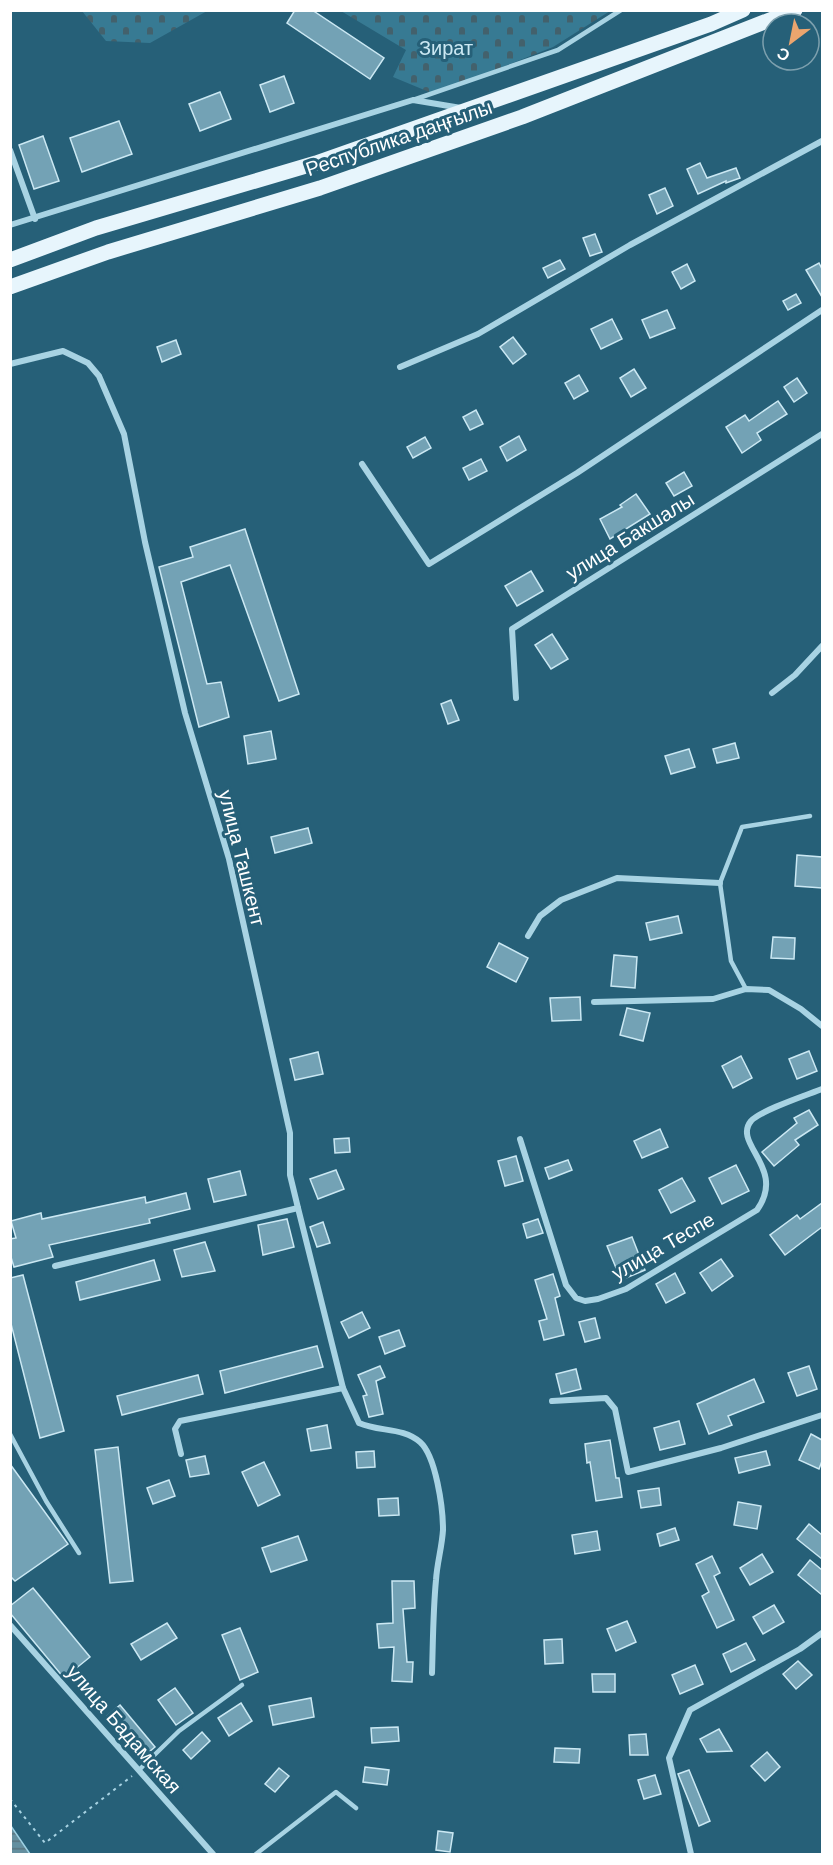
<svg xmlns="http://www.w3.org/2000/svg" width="833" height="1865" viewBox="0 0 833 1865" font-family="Arial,sans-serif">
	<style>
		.cemetery { fill: url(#cemetery-stones) }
		.water { fill: url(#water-rules); stroke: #9dd1e3; stroke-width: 1.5 }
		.building { fill: #73a2b5; stroke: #cbe8f3; stroke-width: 1.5 }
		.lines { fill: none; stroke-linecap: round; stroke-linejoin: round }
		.path { stroke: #a8d3e3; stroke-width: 2; stroke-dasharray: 3 4.5; stroke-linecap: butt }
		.service { stroke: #a8d3e3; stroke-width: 4.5 }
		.minor { stroke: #a8d3e3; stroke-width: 6 }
		.primary { stroke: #e7f5fc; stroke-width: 15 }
		.labels { text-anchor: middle; stroke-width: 6; stroke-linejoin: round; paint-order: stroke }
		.park-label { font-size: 20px; fill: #cbe8f3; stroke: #266078 }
		.street-label { font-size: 20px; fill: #fff; stroke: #266078 }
	</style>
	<defs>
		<pattern id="cemetery-stones" width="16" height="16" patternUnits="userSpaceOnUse" patternTransform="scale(1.5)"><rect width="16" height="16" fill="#377a93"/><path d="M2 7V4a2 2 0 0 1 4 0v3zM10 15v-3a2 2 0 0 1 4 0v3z" fill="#43616c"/></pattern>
		<pattern id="water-rules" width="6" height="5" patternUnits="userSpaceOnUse" patternTransform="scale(1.5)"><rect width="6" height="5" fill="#648f9f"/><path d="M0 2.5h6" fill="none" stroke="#5a747e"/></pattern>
	</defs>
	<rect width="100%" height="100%" fill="#266078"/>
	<g class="cemetery">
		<polygon points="82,11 207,11 150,43 106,41"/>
		<polygon points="341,11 610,11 553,47 434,94 393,77 406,50"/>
	</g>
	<polygon class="water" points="10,1826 11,1826 30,1854 11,1854"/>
	<g class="building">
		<polygon points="295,10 312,10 384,58 370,79 287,23"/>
		<polygon points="284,76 294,103 270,112 260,85"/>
		<polygon points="220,92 231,119 200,131 189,104"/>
		<polygon points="119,121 132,154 82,172 70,138"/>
		<polygon points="43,136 59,181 34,189 19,145"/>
		<polygon points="700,163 707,178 736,168 740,178 726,183 726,181 698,194 687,169"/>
		<polygon points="665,188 673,206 657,214 649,195"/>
		<polygon points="595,234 602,252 590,256 583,238"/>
		<polygon points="560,260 565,269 548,278 543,268"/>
		<polygon points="819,263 822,269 822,297 806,270"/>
		<polygon points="687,264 695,281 681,289 672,272"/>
		<polygon points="796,294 801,303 788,310 783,301"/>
		<polygon points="667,310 675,328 650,338 642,320"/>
		<polygon points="612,319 622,339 601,349 591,329"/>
		<polygon points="513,337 526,354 513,364 500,347"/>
		<polygon points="176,340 181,354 162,362 157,347"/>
		<polygon points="634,369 646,388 631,397 620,378"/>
		<polygon points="579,375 588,391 574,399 565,383"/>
		<polygon points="797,378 807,393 794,402 784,387"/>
		<polygon points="778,401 787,414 757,433 761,440 742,453 726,427 745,415 749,421"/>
		<polygon points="476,410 483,424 470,430 463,417"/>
		<polygon points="519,436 526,450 507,461 500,447"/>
		<polygon points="425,437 431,448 413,458 407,447"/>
		<polygon points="481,459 487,471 469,480 463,468"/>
		<polygon points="684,472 692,486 674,496 666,483"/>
		<polygon points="636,494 650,514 610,539 600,519 622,507 620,505"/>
		<polygon points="245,529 299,694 279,701 230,565 181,582 207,684 221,682 229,717 199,727 159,567 193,557 190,547"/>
		<polygon points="531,571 543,591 517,606 505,586"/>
		<polygon points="552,634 568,659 551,669 535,645"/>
		<polygon points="451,700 459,720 448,724 441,704"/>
		<polygon points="271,731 276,759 248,764 244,736"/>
		<polygon points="735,743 739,758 717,763 713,749"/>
		<polygon points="689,749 695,767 671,774 665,756"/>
		<polygon points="308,828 312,843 275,853 271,837"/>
		<polygon points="797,855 822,857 822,888 795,886"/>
		<polygon points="678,916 682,933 650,940 646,923"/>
		<polygon points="773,937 795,938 794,959 771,958"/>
		<polygon points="499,943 528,958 516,982 487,967"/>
		<polygon points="614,955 637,957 635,988 611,986"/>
		<polygon points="580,997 581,1020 552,1021 550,998"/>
		<polygon points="627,1008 650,1013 643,1041 620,1035"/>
		<polygon points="809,1051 817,1071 797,1079 789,1059"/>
		<polygon points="318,1052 323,1074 295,1080 290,1059"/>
		<polygon points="741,1056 752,1078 733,1088 722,1066"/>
		<polygon points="809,1110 818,1125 795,1140 799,1145 774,1166 762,1152 797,1123 794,1118"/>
		<polygon points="660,1129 668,1147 642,1158 634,1141"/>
		<polygon points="349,1138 350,1152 335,1153 334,1139"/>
		<polygon points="516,1156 523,1181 505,1186 498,1161"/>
		<polygon points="568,1160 572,1170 549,1179 545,1168"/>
		<polygon points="736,1165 749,1191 722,1204 709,1178"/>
		<polygon points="336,1170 344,1189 318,1199 310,1179"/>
		<polygon points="240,1171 246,1195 214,1202 208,1179"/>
		<polygon points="682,1178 695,1201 671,1213 659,1190"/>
		<polygon points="186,1193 190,1209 149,1219 150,1223 49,1245 53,1257 14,1267 10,1254 10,1239 16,1238 11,1221 41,1213 42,1219 145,1197 146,1203"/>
		<polygon points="822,1203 822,1227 785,1255 770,1235 797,1215 800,1219"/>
		<polygon points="287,1219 294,1247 263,1255 258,1225"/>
		<polygon points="538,1219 543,1233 527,1238 523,1224"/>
		<polygon points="323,1222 330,1243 317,1247 310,1227"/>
		<polygon points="632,1237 645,1270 621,1280 607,1246"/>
		<polygon points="205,1242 215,1271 182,1277 174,1250"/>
		<polygon points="721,1259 733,1276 712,1291 700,1273"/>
		<polygon points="154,1260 160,1280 80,1300 76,1282"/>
		<polygon points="675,1273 685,1293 666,1303 656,1284"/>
		<polygon points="553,1274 560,1296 555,1298 564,1335 544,1340 539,1321 547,1319 535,1280"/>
		<polygon points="23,1275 64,1431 40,1438 10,1320 10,1278"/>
		<polygon points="362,1312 370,1328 349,1338 341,1322"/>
		<polygon points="595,1318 600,1338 585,1342 579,1322"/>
		<polygon points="399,1330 405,1346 385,1354 379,1337"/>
		<polygon points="317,1346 323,1367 225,1393 220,1371"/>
		<polygon points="380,1366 385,1377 376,1381 383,1414 369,1417 363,1396 367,1395 358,1375"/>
		<polygon points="809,1366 817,1389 797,1396 788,1373"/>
		<polygon points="576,1369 581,1389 561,1394 556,1374"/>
		<polygon points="198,1375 203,1394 122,1415 117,1396"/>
		<polygon points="754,1379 764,1402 728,1416 732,1425 709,1434 697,1404"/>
		<polygon points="679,1421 685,1444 660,1450 654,1428"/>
		<polygon points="327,1425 331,1448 311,1451 307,1429"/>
		<polygon points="811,1434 822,1440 822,1461 819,1469 799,1460"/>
		<polygon points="610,1440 616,1478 619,1478 622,1497 596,1501 590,1462 587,1463 585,1444"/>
		<polygon points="118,1447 133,1581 110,1583 95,1450"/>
		<polygon points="374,1451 375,1467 357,1468 356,1452"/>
		<polygon points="766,1451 770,1465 739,1473 735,1458"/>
		<polygon points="205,1456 209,1474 190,1477 186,1460"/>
		<polygon points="264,1462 280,1495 258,1506 242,1472"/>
		<polygon points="10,1464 68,1544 15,1581 10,1576"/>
		<polygon points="169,1480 175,1496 153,1504 147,1488"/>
		<polygon points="659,1488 661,1505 641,1508 638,1491"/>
		<polygon points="398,1498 399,1515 379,1516 378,1499"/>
		<polygon points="738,1502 761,1506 757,1529 734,1525"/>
		<polygon points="809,1524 822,1535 822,1559 797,1539"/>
		<polygon points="675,1528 679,1540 660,1546 657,1534"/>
		<polygon points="597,1531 600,1550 575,1554 572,1535"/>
		<polygon points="298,1536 307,1560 271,1572 262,1548"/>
		<polygon points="762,1554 773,1572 750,1585 740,1568"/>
		<polygon points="712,1556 720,1573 714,1576 734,1620 717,1628 702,1596 709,1592 696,1564"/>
		<polygon points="810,1560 822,1570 822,1595 798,1575"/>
		<polygon points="392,1581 414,1581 415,1608 403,1609 407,1662 413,1662 412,1682 392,1681 394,1647 379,1648 377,1624 393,1623"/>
		<polygon points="33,1588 90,1657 64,1678 10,1613 10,1606"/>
		<polygon points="774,1605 784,1622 763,1634 753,1617"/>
		<polygon points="627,1621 636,1642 616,1651 607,1629"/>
		<polygon points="167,1623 177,1638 141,1660 131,1644"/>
		<polygon points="240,1628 258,1672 240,1680 222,1635"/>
		<polygon points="562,1639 563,1663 545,1664 544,1640"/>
		<polygon points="746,1643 755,1660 731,1672 723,1654"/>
		<polygon points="798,1661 812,1675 796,1689 783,1674"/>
		<polygon points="695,1665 703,1684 680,1694 672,1675"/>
		<polygon points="592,1674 615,1674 615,1692 593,1692"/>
		<polygon points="175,1688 193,1713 176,1725 158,1700"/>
		<polygon points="311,1698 314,1717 273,1725 269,1706"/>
		<polygon points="241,1703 252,1721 229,1736 218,1718"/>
		<polygon points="120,1705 155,1747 142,1758 107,1716"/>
		<polygon points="398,1727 399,1741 372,1743 371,1728"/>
		<polygon points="719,1729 732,1751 707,1752 700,1739"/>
		<polygon points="202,1732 210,1741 191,1759 183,1750"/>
		<polygon points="646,1734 648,1755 630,1755 629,1735"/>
		<polygon points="555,1748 580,1749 579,1763 554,1762"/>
		<polygon points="767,1752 780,1767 765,1781 751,1766"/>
		<polygon points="365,1767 389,1770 387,1785 363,1782"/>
		<polygon points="279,1768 289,1776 275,1792 265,1784"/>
		<polygon points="689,1770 710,1821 699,1826 678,1774"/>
		<polygon points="655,1775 661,1794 644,1799 638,1780"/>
		<polygon points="438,1831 453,1833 450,1852 436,1850"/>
	</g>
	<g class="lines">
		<polyline class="path" points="10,1799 45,1843 132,1776"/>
		<g class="service">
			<polyline points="413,100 558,50 621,10"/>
			<polyline points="746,989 731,961 720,883 742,827 810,816"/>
			<polyline points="10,1434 46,1501 79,1553"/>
			<polyline points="139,1770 179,1731 242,1685"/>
			<polyline points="256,1854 336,1792 356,1808"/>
		</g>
		<g class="minor">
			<polyline points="10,150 35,219"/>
			<polyline points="10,225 413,100 461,108"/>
			<polyline points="10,364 63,351 88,363 99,376 124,434 145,542 185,713 229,859 290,1133 290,1175 298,1208 55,1266"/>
			<polyline points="400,367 478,334 630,245 822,141"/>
			<polyline points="362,464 429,564 577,473 822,310"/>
			<polyline points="772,693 795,675 822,646"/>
			<polyline points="516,698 512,629 822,434"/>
			<polyline points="528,936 540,916 561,900 617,878 720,883"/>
			<polyline points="594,1002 713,999 746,989 769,990 801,1009 822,1026"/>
			<path d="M520,1139L566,1285L576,1298L585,1301L598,1299L626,1289L757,1210C787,1168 732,1144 751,1121C761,1110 807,1095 822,1089"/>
			<path d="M298,1208L343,1388L359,1423C379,1432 403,1427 420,1442C436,1456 443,1508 443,1530C442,1547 437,1563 436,1580C433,1611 433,1642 432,1673"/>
			<polyline points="552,1401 606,1398 615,1409 628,1472 721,1448 822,1415"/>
			<polyline points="181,1454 175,1429 180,1421 343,1388"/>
			<polyline points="10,1625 213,1854"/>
			<polyline points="691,1854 669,1758 690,1710 800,1649 822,1633"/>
		</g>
		<g class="primary">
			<polyline points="10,260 96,228 316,163 711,24 743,10"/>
			<polyline points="10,287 108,252 320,188 522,117 795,10"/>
		</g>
	</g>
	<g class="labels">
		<g class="park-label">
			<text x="446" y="55">Зират</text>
		</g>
		<g class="street-label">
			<text transform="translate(399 138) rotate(-19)" y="7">Республика даңғылы</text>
			<text transform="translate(630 536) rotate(-32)" y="7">улица Бакшалы</text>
			<text transform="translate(242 858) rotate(76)" y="7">улица Ташкент</text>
			<text transform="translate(663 1246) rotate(-30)" y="7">улица Теспе</text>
			<text transform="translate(124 1729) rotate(49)" y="7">улица Бадамская</text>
		</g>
	</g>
	<rect width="833" height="1865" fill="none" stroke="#ffffff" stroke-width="24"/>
	<g transform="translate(791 42) rotate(212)"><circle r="28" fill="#266078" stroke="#7da0ae" stroke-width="1.5"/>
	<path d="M0-4.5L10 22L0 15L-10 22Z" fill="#eba56e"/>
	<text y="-9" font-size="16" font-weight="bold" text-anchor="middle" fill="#ffffff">С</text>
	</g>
</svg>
